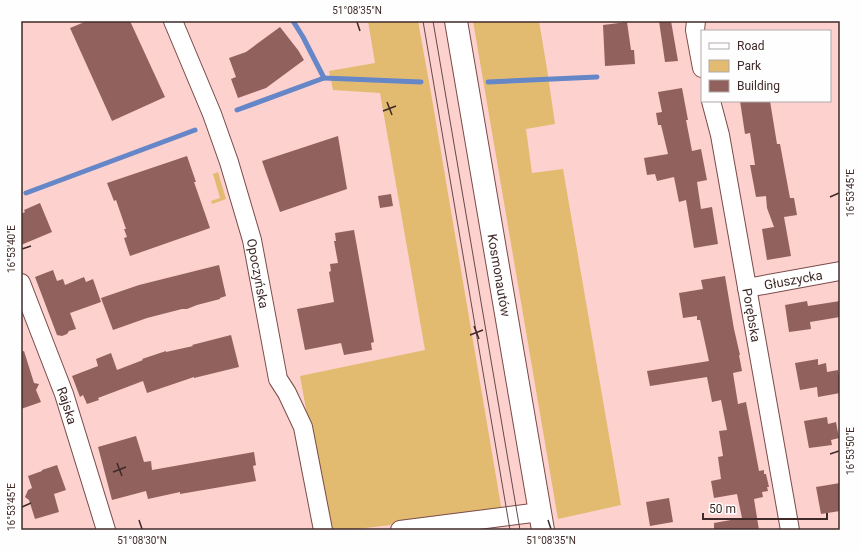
<svg xmlns="http://www.w3.org/2000/svg" width="861" height="551" viewBox="0 0 861 551" font-family="Roboto,sans-serif">
	<style>
		.green { fill: #e2bb71 }
		.lines { fill: none; stroke-linecap: round; stroke-linejoin: round }
		.stream { stroke: #6587c8; stroke-width: 5 }
		.building { fill: #91615e }
		.minor-casing { stroke: #794b49; stroke-width: 20 }
		.major-casing { stroke: #794b49; stroke-width: 24 }
		.minor { stroke: #fff; stroke-width: 18 }
		.major { stroke: #fff; stroke-width: 22 }
		.tram { stroke: #644b49; stroke-width: 1 }
		.ticks { fill: none; stroke: #3f2a29; stroke-width: 1.5 }
		.labels { text-anchor: middle; stroke-width: 4; stroke-linejoin: round; paint-order: stroke }
		.street-label { font-size: 13px; fill: #3f2a29; stroke: #fefefe }
		.neatline { fill: none; stroke: #3f2a29; stroke-width: 1.5 }
		.ticks-label { font-size: 10px; text-anchor: middle; fill: #3f2a29 }
	</style>
	<rect width="100%" height="100%" fill="#fdd1ce"/>
	<g class="green">
		<polygon points="368,21 418,21 431,93 502,512 348,530 333,530 327,525 300,376 425,350 380,93 333,90 329,71 375,63"/>
		<polygon points="473,21 539,21 547,69 555,124 526,129 532,173 563,169 621,505 558,519"/>
		<polygon points="218,172 226,199 212,204 211,201 220,198 213,174"/>
	</g>
	<g class="lines">
		<g class="stream">
			<polyline points="293,21 303,37 324,78 421,82"/>
			<polyline points="488,82 597,77"/>
			<polyline points="237,110 324,78"/>
			<polyline points="26,193 195,130"/>
		</g>
	</g>
	<g class="building">
		<polygon points="87,21 130,21 165,97 112,121 70,28"/>
		<polygon points="659,21 671,21 678,61 665,62"/>
		<polygon points="627,22 631,50 634,50 635,64 605,66 603,25"/>
		<polygon points="280,27 298,50 304,60 266,88 238,98 231,79 236,77 229,58 246,52"/>
		<polygon points="682,88 688,120 686,120 692,151 701,149 707,180 697,182 701,209 712,207 718,244 694,248 686,200 679,202 674,177 657,181 655,174 647,175 644,158 668,154 661,125 658,125 656,113 662,112 658,92"/>
		<polygon points="740,101 770,101 777,144 780,144 790,198 794,198 797,215 784,217 791,256 767,260 762,229 774,227 767,208 766,196 756,197 750,165 755,165 750,133 745,134"/>
		<polygon points="338,136 347,189 280,212 262,161"/>
		<polygon points="187,156 196,182 194,182 210,228 130,256 124,238 127,237 124,229 126,229 116,200 114,201 107,183"/>
		<polygon points="391,194 393,206 380,208 378,196"/>
		<polygon points="40,203 52,232 21,245 21,214 25,212 24,210"/>
		<polygon points="354,230 374,342 371,343 372,350 344,355 341,343 305,350 297,309 334,302 329,272 331,271 330,264 338,263 334,241 336,241 335,233"/>
		<polygon points="219,265 226,296 220,298 220,299 197,305 187,309 182,309 147,318 113,330 101,298 139,285"/>
		<polygon points="53,270 57,281 63,279 65,285 84,277 86,282 93,279 101,302 70,313 76,329 69,331 67,334 62,336 57,335 35,277"/>
		<polygon points="725,276 734,329 740,355 739,355 742,371 733,373 738,404 746,402 759,471 764,470 764,474 766,474 769,487 767,487 768,491 762,492 763,497 754,499 759,530 714,530 714,523 742,518 737,494 714,498 711,481 721,479 718,457 723,456 719,431 727,430 721,400 712,402 707,377 650,386 647,371 709,361 700,320 697,320 697,316 683,318 679,293 703,289 701,280"/>
		<polygon points="807,301 808,306 840,301 840,317 810,322 811,329 789,332 785,305"/>
		<polygon points="231,335 239,367 194,378 194,377 147,393 143,381 98,398 99,400 87,404 83,395 80,397 72,376 98,366 96,359 111,353 117,370 143,360 142,359 166,351 166,352 193,346 192,345"/>
		<polygon points="24,351 34,383 39,384 36,390 41,402 21,409 21,352"/>
		<polygon points="818,359 818,365 826,363 827,372 838,370 840,384 840,393 818,397 817,387 800,390 795,363"/>
		<polygon points="827,417 828,424 836,422 839,438 831,440 832,445 809,448 804,421"/>
		<polygon points="136,436 144,462 151,461 152,470 254,452 256,465 253,466 256,481 180,494 180,492 148,499 146,491 112,500 98,447"/>
		<polygon points="57,465 66,490 54,494 59,512 35,519 29,500 25,497 28,490 32,488 28,476 42,471 42,470"/>
		<polygon points="840,483 840,511 821,514 816,487"/>
		<polygon points="669,498 673,522 650,526 646,502"/>
	</g>
	<g class="lines">
		<g class="minor-casing">
			<g id="minor">
				<path id="s1" d="M173,21L212,114L229,162L252,240L278,379L287,393L303,427L323,530"/>
				<polyline points="696,21 695,30 702,68"/>
				<path id="s2" d="M711,101L720,135L790,530"/>
				<path id="s3" d="M21,283L64,394L106,530"/>
				<path id="s4" d="M747,288L840,271"/>
				<polyline points="400,530 540,512"/>
			</g>
		</g>
		<g class="major-casing">
			<g id="major">
				<path id="s5" d="M456,21L543,530"/>
			</g>
		</g>
		<use href="#minor" class="minor"/>
		<use href="#major" class="major"/>
		<g class="tram">
			<polyline points="423,21 510,530"/>
			<polyline points="433,21 520,530"/>
		</g>
	</g>
	<path class="ticks" d="M357,22L360,31M387,102L392,115M383,111L396,106M830,197L839,193M22,249L31,246M474,326L479,339M470,335L483,330M830,454L839,451M117,463L122,476M113,472L126,467M22,507L31,503M139,520L142,529M548,520L551,529"/>
	<g class="labels">
		<g class="street-label">
			<text dy="5" stroke="none"><textPath href="#s1" startOffset="267">Opoczyńska</textPath></text>
			<text dy="5" stroke="none"><textPath href="#s5" startOffset="258">Kosmonautów</textPath></text>
			<text dy="5" stroke="none"><textPath href="#s4" startOffset="47">Głuszycka</textPath></text>
			<text dy="5" stroke="none"><textPath href="#s2" startOffset="218">Porębska</textPath></text>
			<text dy="5" stroke="none"><textPath href="#s3" startOffset="131">Rajska</textPath></text>
		</g>
	</g>
	<rect width="861" height="551" fill="none" stroke="#fefefe" stroke-width="44"/>
	<rect x="701" y="30" width="130" height="72" fill="#fefefe" stroke="#b2a9a9"/>
	<rect x="709" y="43" width="20" height="6" fill="#ffffff" stroke="#b2a9a9"/>
	<text x="737" y="50" font-size="12" fill="#3f2a29">Road</text>
	<rect x="709" y="60" width="20" height="12" fill="#e2bb71" stroke="#b2a9a9"/>
	<text x="737" y="70" font-size="12" fill="#3f2a29">Park</text>
	<rect x="709" y="80" width="20" height="12" fill="#91615e" stroke="#b2a9a9"/>
	<text x="737" y="90" font-size="12" fill="#3f2a29">Building</text>
	<path d="M703 513v6h124v-6" fill="none" stroke="#3f2a29" stroke-width="2"/>
	<text x="709" y="513" font-size="12" fill="#3f2a29" stroke="#fefefe" stroke-width="3" paint-order="stroke">50 m</text>
	<rect x="22" y="22" width="817" height="507" class="neatline"/>
	<g class="ticks-label">
		<text x="357" y="14">51°08'35"N</text>
		<text transform="translate(850 193) rotate(-90)" y="4">16°53'45"E</text>
		<text transform="translate(11 249) rotate(-90)" y="4">16°53'40"E</text>
		<text transform="translate(850 451) rotate(-90)" y="4">16°53'50"E</text>
		<text transform="translate(11 507) rotate(-90)" y="4">16°53'45"E</text>
		<text x="142" y="544">51°08'30"N</text>
		<text x="551" y="544">51°08'35"N</text>
	</g>
</svg>
